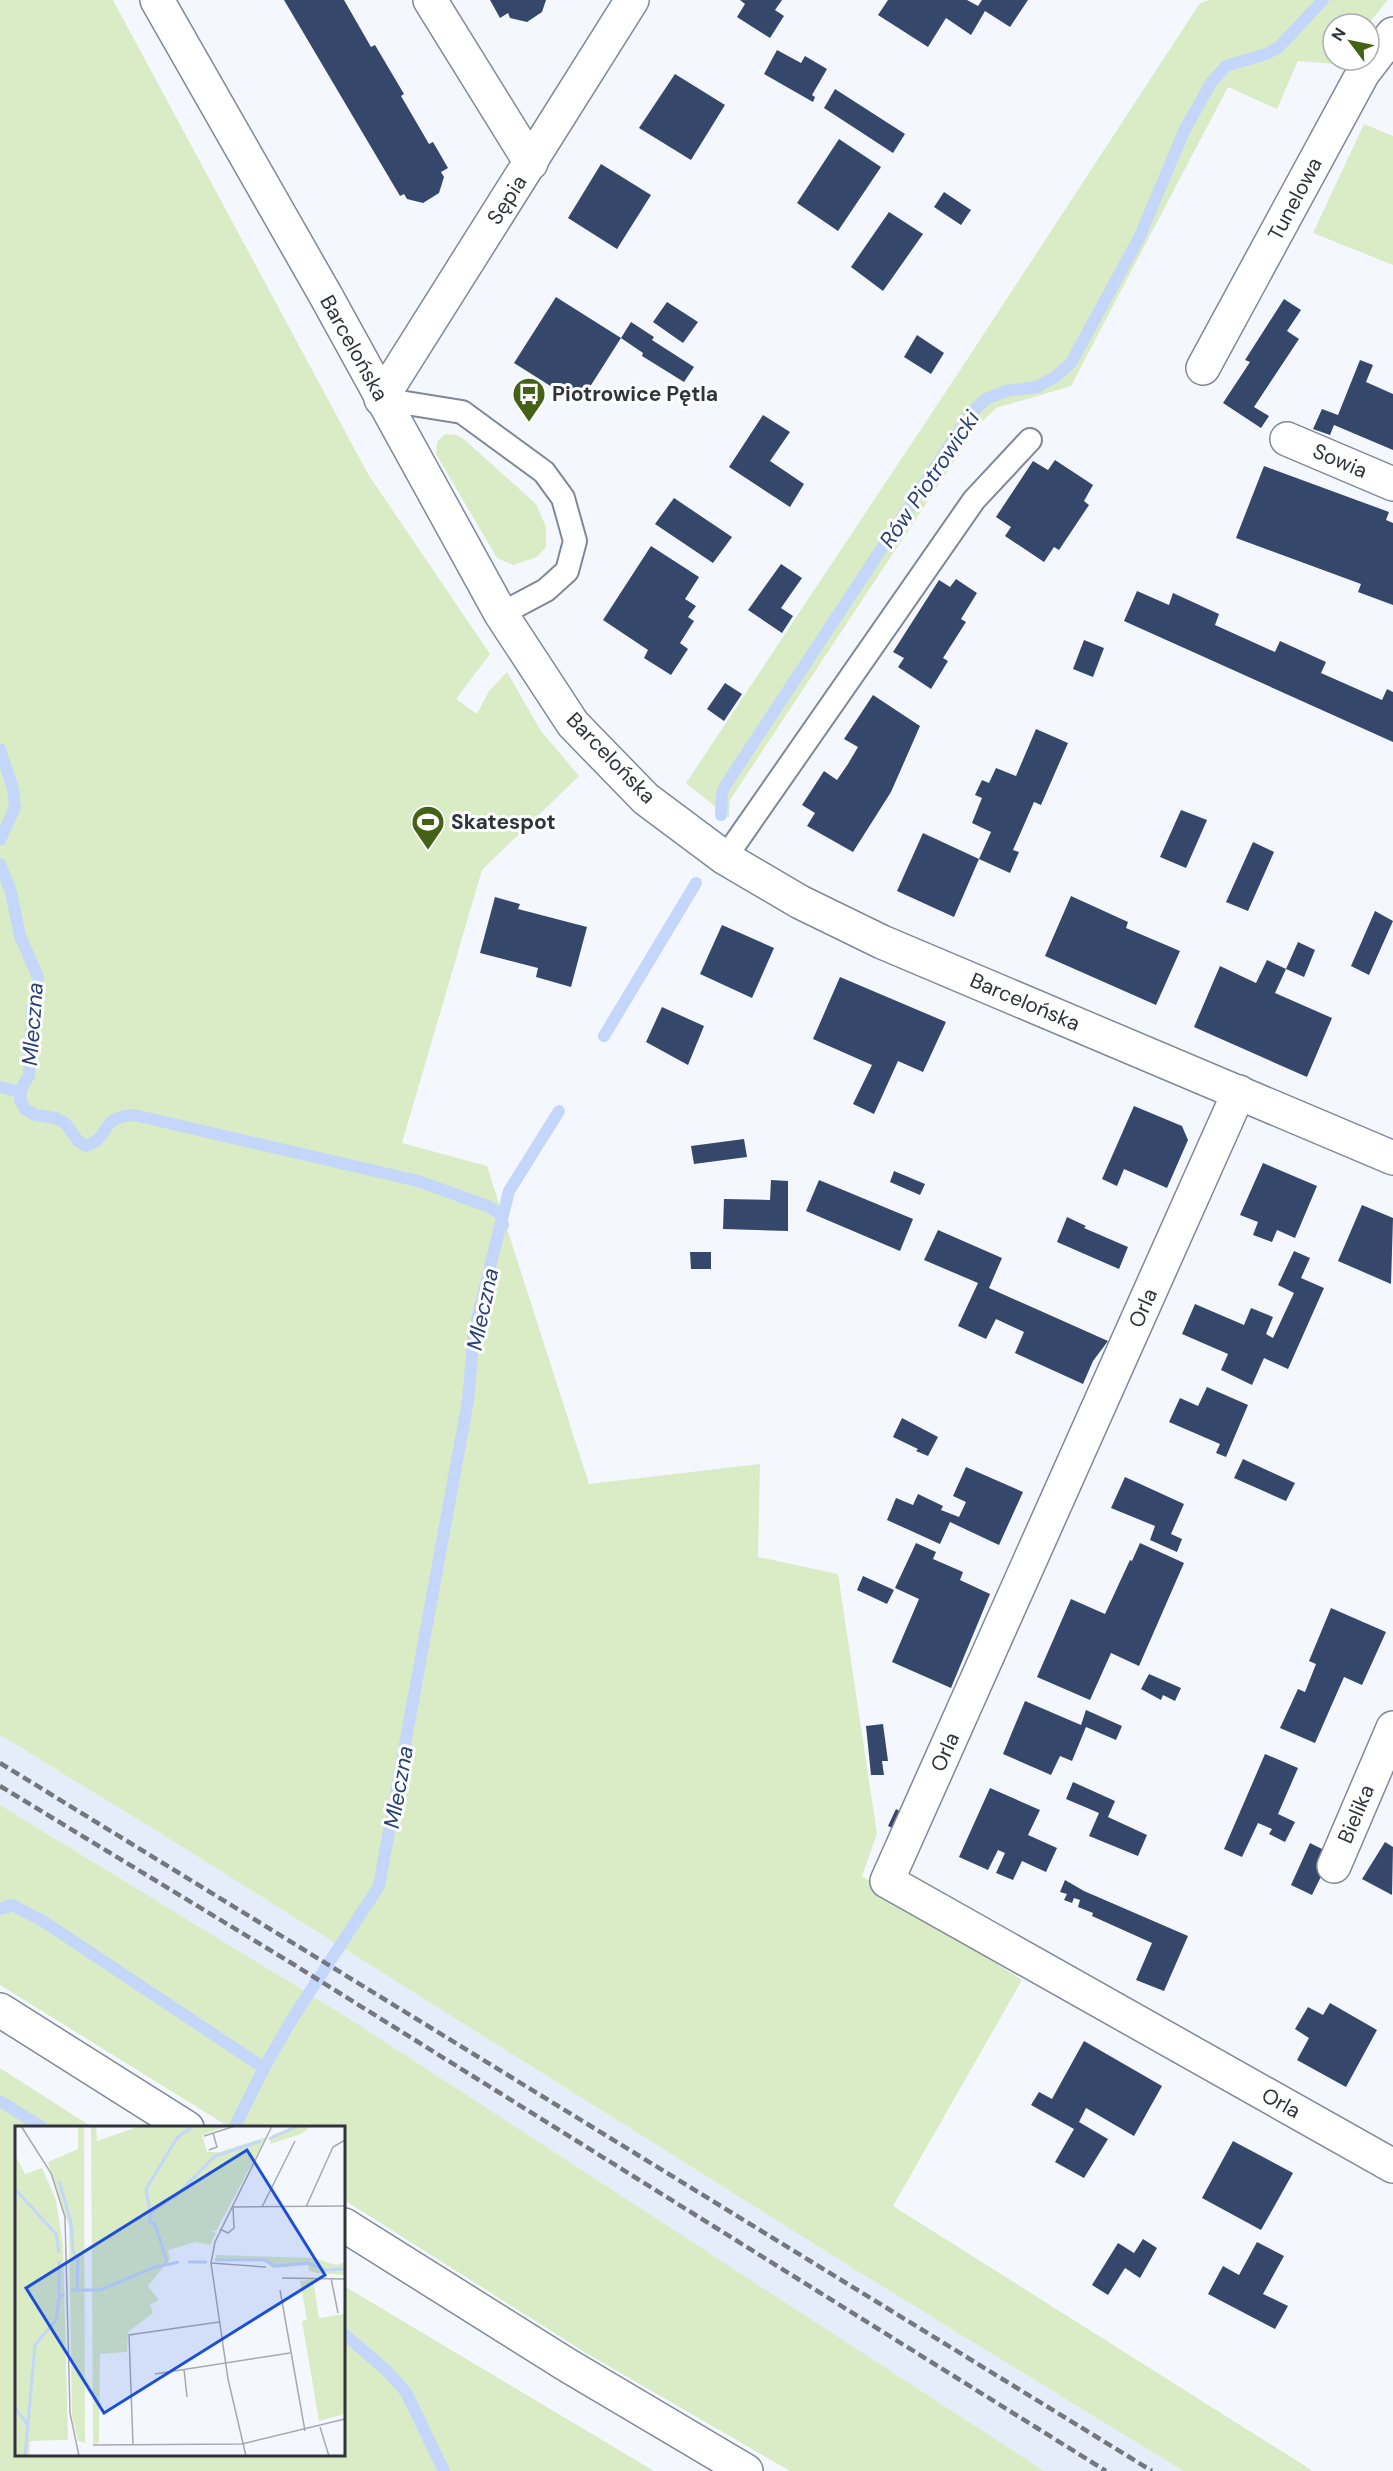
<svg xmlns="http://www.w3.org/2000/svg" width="1393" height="2471" viewBox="0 0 1393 2471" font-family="'DM Sans',sans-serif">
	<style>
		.built { fill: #e5edfb }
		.green { fill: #d9ecc5 }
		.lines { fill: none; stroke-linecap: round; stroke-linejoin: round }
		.stream { stroke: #c4d7fa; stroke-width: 12 }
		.building { fill: #35476b }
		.service-casing { stroke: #808897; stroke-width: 26 }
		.minor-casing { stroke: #808897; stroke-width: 36 }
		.service { stroke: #fff; stroke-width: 22 }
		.minor { stroke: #fff; stroke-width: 33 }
		.rail { stroke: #74777e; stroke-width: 4.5; stroke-dasharray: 9 4.5; stroke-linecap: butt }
		.labels { text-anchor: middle; stroke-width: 6; stroke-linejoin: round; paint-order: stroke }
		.street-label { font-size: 21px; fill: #30333a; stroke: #fff }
		.poi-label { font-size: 21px; font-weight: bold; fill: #30333a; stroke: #fff; text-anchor: start }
		.water-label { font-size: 22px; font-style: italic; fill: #284277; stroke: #fff }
		.inset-river { fill: none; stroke: #c4d7fa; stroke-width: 3 }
		.inset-road { fill: none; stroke: #a6a9b0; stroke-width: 1.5 }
		.view { fill: #1d4ed8; fill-opacity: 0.15; stroke: #1d4ed8; stroke-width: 3 }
		.inset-edge { fill: none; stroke: #30333a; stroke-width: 3 }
	</style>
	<rect width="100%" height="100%" fill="#f4f8fe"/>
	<polygon class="built" points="0,1735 168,1838 854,2269 1183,2471 1044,2471 1010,2450 342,2014 0,1805"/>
	<g class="green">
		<polygon points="0,0 113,0 368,474 490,654 456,699 477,714 489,691 507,672 541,731 579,776 482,870 402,1143 487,1166 589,1484 760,1464 758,1557 838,1574 877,1834 862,1876 1022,1980 893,2206 1313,2471 1183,2471 854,2269 168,1838 0,1735"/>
		<polygon points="1210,0 1388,0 1368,24 1333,24 1333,60 1338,60 1335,64 1298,61 1277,109 1228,87 1071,386 996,408 978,425 730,800 729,818 686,783 955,378 1200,3"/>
		<polygon points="1364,124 1393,136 1393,265 1313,233"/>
		<polygon points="445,434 457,435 466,441 536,504 546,527 546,547 537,557 513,565 497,558 436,454 437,442"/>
		<polygon points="0,1805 342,2014 1044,2471 790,2471 586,2353 344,2200 344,2128 229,2127 0,1985"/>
		<polygon points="0,2068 92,2127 16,2128 16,2454 344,2454 344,2286 654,2471 0,2471"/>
	</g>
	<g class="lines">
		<g class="stream">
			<polyline points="0,749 13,789 15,807 0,840"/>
			<polyline points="721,815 722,793 725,786 971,413 986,399 1006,391 1037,387 1055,377 1071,363 1140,236 1184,131 1211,83 1226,66 1266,54 1279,47 1323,0"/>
			<path d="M0,864L11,892L20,936L38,977L37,990L32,1007L29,1076L22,1087L20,1100L25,1109L35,1115L56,1118L66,1124L78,1141L86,1146C113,1137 97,1117 134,1115L418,1181L490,1207L500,1214L503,1225"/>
			<polyline points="604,1036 696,883"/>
			<polyline points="0,1087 21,1092"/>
			<polyline points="0,1909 12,1905 43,1921 264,2068"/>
			<polyline points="0,2101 43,2128"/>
			<polyline points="234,2128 264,2068 292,2019 379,1886 468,1401 474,1331 509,1191 559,1111"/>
			<polyline points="344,2334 385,2369 406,2392 444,2471"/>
		</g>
	</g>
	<g class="building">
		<polygon points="284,0 344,0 371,47 375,45 404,94 401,96 429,144 433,142 448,168 441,172 444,177 439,193 423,203 407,199 404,194 400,196"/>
		<polygon points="490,0 546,0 542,12 527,22 510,18 508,13 500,18"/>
		<polygon points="740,0 782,0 775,10 784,16 770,38 737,17 745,4"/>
		<polygon points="888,0 967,0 978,6 982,0 1028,0 1010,27 985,11 971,35 946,18 928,47 878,15"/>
		<polygon points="777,50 801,63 805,56 827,69 812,95 815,97 813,102 764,74"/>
		<polygon points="675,74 725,105 691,160 639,128"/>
		<polygon points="835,89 905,134 893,153 824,108"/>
		<polygon points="839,139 881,167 838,231 797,203"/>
		<polygon points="601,164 651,195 617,249 568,218"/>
		<polygon points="944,192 971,210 961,225 934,207"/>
		<polygon points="889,212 923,234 883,291 851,267"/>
		<polygon points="556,297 621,338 631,322 654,337 652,340 694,367 684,382 642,356 643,353 621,338 579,404 514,363"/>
		<polygon points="1284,299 1301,310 1287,331 1299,339 1254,407 1269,416 1261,428 1223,403 1250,362 1245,360"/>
		<polygon points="667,302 698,322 683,343 653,322"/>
		<polygon points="917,335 944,353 931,374 904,357"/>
		<polygon points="1360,360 1373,365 1366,382 1393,394 1393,450 1334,425 1330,435 1313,429 1322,409 1338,415"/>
		<polygon points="763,415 790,432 770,461 804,484 790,507 729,467"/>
		<polygon points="1055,460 1093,485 1084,501 1089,505 1059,550 1054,547 1044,562 1005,536 1011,527 996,517 1033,461 1048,470"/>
		<polygon points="1264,466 1389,512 1386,520 1393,523 1393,605 1358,592 1361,584 1236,538"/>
		<polygon points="674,498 732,537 713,563 655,524"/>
		<polygon points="651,546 699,577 685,599 696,606 688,617 694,621 680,643 688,649 671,675 644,658 648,650 603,620"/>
		<polygon points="781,564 802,578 781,608 793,616 782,633 748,610"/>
		<polygon points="956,579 977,593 961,619 966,622 943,658 948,661 931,689 898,667 904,658 893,652 939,580 950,587"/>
		<polygon points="1137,591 1169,605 1173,593 1219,614 1215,625 1275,652 1280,641 1326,662 1321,673 1382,700 1387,689 1393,692 1393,742 1124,621"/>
		<polygon points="1084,640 1104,648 1093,677 1073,669"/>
		<polygon points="725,683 742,694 724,721 707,709"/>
		<polygon points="873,695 920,726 891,792 853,852 807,826 815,813 802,805 824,771 837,780 848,764 858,747 844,739"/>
		<polygon points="1036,729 1068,743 1041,805 1034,802 1013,850 1019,852 1010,873 979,859 991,832 972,823 982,798 975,795 982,780 989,783 996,768 1016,776"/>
		<polygon points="1181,810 1207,820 1186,868 1160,857"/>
		<polygon points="923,833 979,859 954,917 897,891"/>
		<polygon points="1253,842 1274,852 1248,911 1226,902"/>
		<polygon points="1071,896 1128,922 1126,928 1180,951 1156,1005 1045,956"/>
		<polygon points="495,897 520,904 518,909 587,927 571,987 536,977 538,968 480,953"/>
		<polygon points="1375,911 1393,921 1369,975 1351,966"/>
		<polygon points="722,925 774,948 752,998 700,974"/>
		<polygon points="1298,942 1315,950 1304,977 1286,969"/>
		<polygon points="1267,960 1286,969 1275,993 1332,1018 1307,1077 1194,1027 1220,966 1256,983"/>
		<polygon points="840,977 946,1022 923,1072 898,1061 874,1114 853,1104 872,1065 813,1039"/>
		<polygon points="662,1007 704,1026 688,1065 646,1042"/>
		<polygon points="1134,1106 1182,1126 1188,1140 1167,1188 1124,1169 1117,1186 1102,1179"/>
		<polygon points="744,1139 747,1157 694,1164 691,1146"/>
		<polygon points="1263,1163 1317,1186 1295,1238 1277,1230 1272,1242 1253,1235 1258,1222 1240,1215"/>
		<polygon points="894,1171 925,1184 920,1195 890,1182"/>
		<polygon points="771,1180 788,1181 788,1231 723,1229 724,1199 770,1200"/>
		<polygon points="819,1180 913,1219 900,1251 806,1211"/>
		<polygon points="1362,1205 1393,1218 1391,1284 1338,1261"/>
		<polygon points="1067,1217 1086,1226 1084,1228 1128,1247 1119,1269 1057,1242"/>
		<polygon points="938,1230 1002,1258 989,1288 1108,1341 1093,1361 1083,1384 1015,1353 1024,1332 996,1319 986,1339 958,1326 978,1283 924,1260"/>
		<polygon points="1294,1251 1310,1258 1301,1278 1324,1288 1288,1369 1264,1358 1252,1385 1221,1370 1228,1354 1182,1334 1195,1304 1244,1325 1251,1308 1273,1317 1266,1334 1273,1338 1294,1293 1278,1285"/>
		<polygon points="690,1252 711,1252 711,1269 691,1269"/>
		<polygon points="1207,1387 1248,1405 1226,1457 1216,1453 1220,1444 1169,1422 1180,1398 1198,1406"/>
		<polygon points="902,1418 938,1437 928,1456 916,1451 918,1449 893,1437"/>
		<polygon points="1243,1459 1295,1483 1286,1501 1234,1478"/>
		<polygon points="966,1467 1023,1492 999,1545 950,1522 940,1544 887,1520 896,1498 913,1505 918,1494 943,1506 941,1510 959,1517 966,1502 953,1496"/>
		<polygon points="1125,1477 1184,1504 1171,1534 1182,1539 1177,1552 1150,1540 1155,1526 1111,1508"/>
		<polygon points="916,1543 936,1552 933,1559 963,1572 960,1580 990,1594 951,1688 892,1662 919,1599 895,1588"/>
		<polygon points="1140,1543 1184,1563 1139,1666 1111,1653 1090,1700 1037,1677 1071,1599 1105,1614 1130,1560 1132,1561"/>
		<polygon points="863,1576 894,1590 887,1604 857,1590"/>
		<polygon points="1331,1608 1386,1632 1362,1685 1344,1677 1315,1743 1280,1728 1298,1689 1305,1692 1316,1664 1309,1661"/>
		<polygon points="1149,1674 1181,1688 1175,1701 1163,1695 1161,1700 1141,1689"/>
		<polygon points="1025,1701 1081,1725 1086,1710 1122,1726 1116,1740 1086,1727 1072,1761 1060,1756 1051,1775 1003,1754"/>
		<polygon points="883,1724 888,1761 882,1761 884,1775 871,1775 866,1726"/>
		<polygon points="1265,1754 1298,1768 1278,1814 1295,1822 1285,1842 1269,1834 1272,1829 1258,1823 1242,1857 1224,1849"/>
		<polygon points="1073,1782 1115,1801 1108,1817 1147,1835 1138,1856 1089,1836 1099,1813 1066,1799"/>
		<polygon points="990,1788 1040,1810 1028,1835 1057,1848 1046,1872 1022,1861 1013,1880 996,1873 1005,1853 998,1850 988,1870 959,1857"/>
		<polygon points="896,1809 906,1815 899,1831 888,1826"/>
		<polygon points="1385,1842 1393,1847 1392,1895 1362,1879"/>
		<polygon points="1310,1843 1332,1854 1312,1895 1291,1885"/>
		<polygon points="1065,1880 1084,1891 1188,1936 1164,1991 1136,1980 1152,1943 1092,1916 1093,1913 1078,1907 1080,1900 1074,1898 1072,1903 1064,1900 1067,1894 1060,1892"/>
		<polygon points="1330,2003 1377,2030 1346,2087 1297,2060 1309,2038 1295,2029 1308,2007 1323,2015"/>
		<polygon points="1084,2041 1162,2086 1134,2136 1086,2108 1079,2122 1108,2139 1084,2178 1055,2162 1074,2129 1031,2105 1039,2092 1052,2099"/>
		<polygon points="1233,2141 1293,2173 1261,2230 1202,2198"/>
		<polygon points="1143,2239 1157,2248 1140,2278 1125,2268 1108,2295 1092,2285 1118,2243 1134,2253"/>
		<polygon points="1257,2242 1284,2256 1263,2294 1288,2306 1275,2329 1208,2294 1223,2266 1239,2275"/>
	</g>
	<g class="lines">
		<g class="service-casing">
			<g id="service">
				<polyline points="381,399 462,412 544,472 563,498 575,541 567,571 546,590 501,614"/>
				<polyline points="725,858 974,500 1030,440"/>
			</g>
		</g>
		<g class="minor-casing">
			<g id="minor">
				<polyline points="157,0 326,296 501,614 573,724 646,799 725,858 800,902 882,942 1393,1158"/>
				<polyline points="430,0 531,163"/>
				<polyline points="1203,368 1363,73 1393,34"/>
				<polyline points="381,399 632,0"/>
				<polyline points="1287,439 1393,484"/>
				<polyline points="1239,1092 887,1881 1393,2166"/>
				<polyline points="1334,1866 1393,1728"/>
				<polyline points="0,2010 187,2128"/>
				<polyline points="344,2225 567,2365 746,2471"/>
			</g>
		</g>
		<use href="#service" class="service"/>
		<use href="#minor" class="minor"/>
		<g class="rail">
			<polyline points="0,1763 1152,2471"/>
			<polyline points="0,1786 293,1964 1106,2471"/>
		</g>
	</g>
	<defs>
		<g id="bus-pin" transform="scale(1.725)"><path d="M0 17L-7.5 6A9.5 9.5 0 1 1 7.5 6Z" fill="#446216" stroke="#fff"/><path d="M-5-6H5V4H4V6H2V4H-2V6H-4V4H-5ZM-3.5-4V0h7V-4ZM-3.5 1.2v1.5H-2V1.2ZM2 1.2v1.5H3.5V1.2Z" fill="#fff"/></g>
		<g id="stadium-pin" transform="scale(1.725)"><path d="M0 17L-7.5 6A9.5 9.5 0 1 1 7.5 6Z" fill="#446216" stroke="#fff"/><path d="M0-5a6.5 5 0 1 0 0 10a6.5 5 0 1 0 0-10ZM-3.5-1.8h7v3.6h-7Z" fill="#fff"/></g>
	</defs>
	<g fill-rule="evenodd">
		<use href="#bus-pin" x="529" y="394"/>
		<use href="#stadium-pin" x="428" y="822"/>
	</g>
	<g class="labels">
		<g class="street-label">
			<text transform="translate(1295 199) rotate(-62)" y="7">Tunelowa</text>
			<text transform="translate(507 200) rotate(-57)" y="7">Sępia</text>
			<text transform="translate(354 348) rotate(61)" y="7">Barcelońska</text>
			<text transform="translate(1340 461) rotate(23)" y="7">Sowia</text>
			<text transform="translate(611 758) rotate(46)" y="7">Barcelońska</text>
			<text transform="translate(1025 1002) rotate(23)" y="7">Barcelońska</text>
			<text transform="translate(1143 1308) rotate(-66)" y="7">Orla</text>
			<text transform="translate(945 1752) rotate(-66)" y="7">Orla</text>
			<text transform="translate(1356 1814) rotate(-67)" y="7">Bielika</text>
			<text transform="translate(1281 2103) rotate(29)" y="7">Orla</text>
		</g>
		<g class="poi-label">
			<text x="552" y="401">Piotrowice Pętla</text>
			<text x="451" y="829">Skatespot</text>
		</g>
		<g class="water-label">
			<text transform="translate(929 479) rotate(-56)" y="8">Rów Piotrowicki</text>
			<text transform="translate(32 1024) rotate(-86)" y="8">Mleczna</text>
			<text transform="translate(482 1309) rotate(-78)" y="8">Mleczna</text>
			<text transform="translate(398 1787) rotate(-80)" y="8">Mleczna</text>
		</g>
	</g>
	<g transform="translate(15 2126)">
		<rect width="330" height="330" fill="#f4f8fe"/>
		<path d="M63,0H69L70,317L63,315L57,290L54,101L33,36L63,23ZM76,0H81L82,15L125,0H212L187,9L192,26H204L251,11L201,105L195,104L201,107L195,119L181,116L153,124L155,133L133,160L144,174L135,179L138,187L113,206L112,226L85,228L84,317L78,318ZM279,0H296L286,8L255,18L257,9ZM0,29L10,48L27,42L41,74L48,119L53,314L15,315L14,330H0ZM201,129L299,132L321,139L330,136V149L301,147L294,145L293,139L258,142L249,135H200ZM298,153L304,192L330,188V288L304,295L287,195L292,194L285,155Z" fill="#d9ecc5"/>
		<path class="inset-river" d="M254,13L283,0M44,55L56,96L58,125L63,133L62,163M0,63L41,108L44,127M135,86L131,63L162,12L178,0M200,134H250L260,140L293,137L311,144L330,143M44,135V170M152,136L140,98L135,96V87L162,69L200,30L246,15M173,136H192M56,164H85L140,141L164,136M0,282L12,298M10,330L20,219L41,194L44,172L49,168"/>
		<path class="inset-road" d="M6,0L36,47L50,91L55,287L64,330M189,10L220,0M194,24L202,21L198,7M218,81L330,80M247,81L280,15M291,81L318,21L330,14M205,103L213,107L219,102L218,81M196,137L251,141M267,152L330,153M316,152L323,187M265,164L290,305M169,243L172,271M140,248L275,227M305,301L314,330M118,318L114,209L204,196M78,319L227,318L330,293M231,330L213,253L196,137L200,116L257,0"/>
		<path class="view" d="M232,24L310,149L89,287L11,162Z"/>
		<rect width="330" height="330" class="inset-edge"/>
	</g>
	<g transform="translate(1351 42) rotate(302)"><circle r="28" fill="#ffffff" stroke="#acadb0" stroke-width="1.5"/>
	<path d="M0-4.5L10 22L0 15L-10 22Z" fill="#446216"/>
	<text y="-9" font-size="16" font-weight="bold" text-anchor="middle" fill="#30333a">N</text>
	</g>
</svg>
